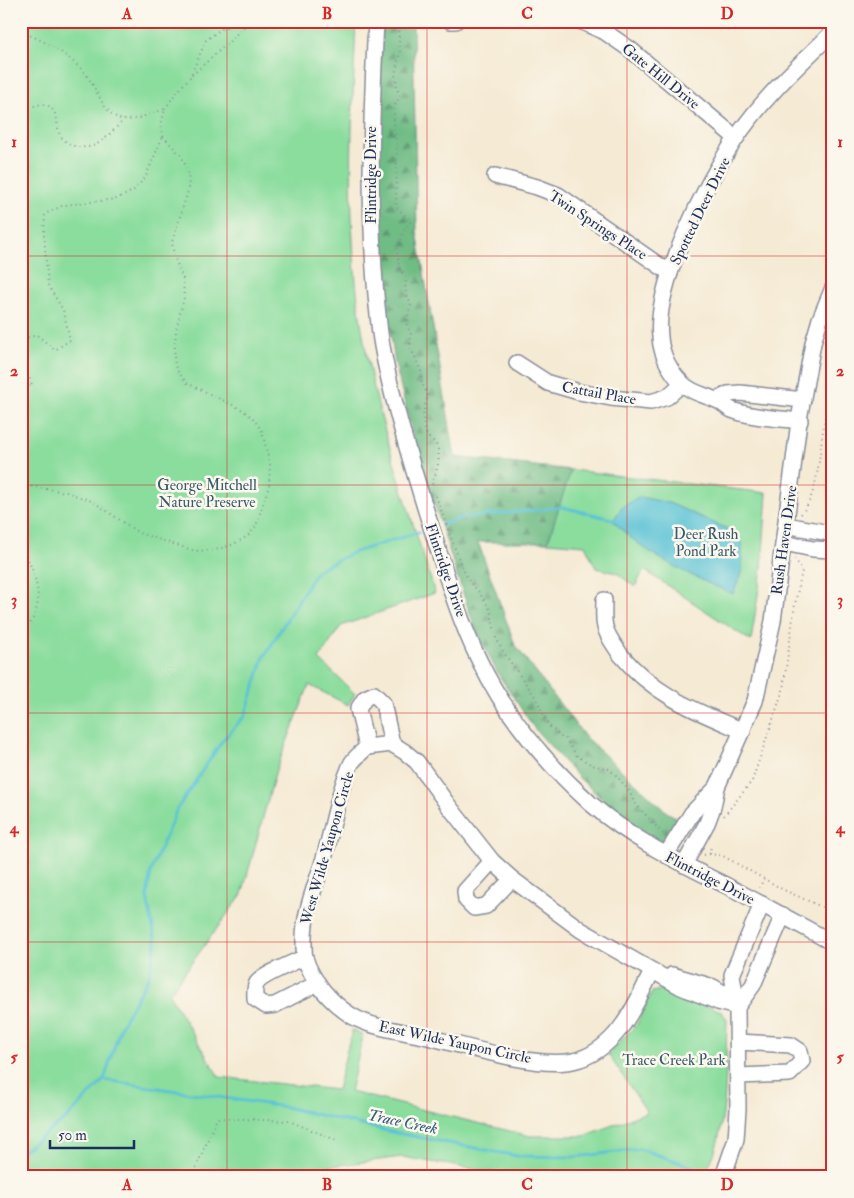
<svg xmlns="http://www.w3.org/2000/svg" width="854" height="1198" viewBox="0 0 854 1198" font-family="'IM FELL Double Pica',serif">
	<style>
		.forest { fill: url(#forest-firs); stroke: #467672 }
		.green { fill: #8bdd9e; stroke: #53867e }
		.water { fill: #59c2d5; stroke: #3a789a }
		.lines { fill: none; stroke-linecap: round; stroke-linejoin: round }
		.stream { stroke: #59c2d5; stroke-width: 3 }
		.minor-casing { stroke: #888c99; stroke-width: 18 }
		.path { stroke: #888c99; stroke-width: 2; stroke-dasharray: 1 4; stroke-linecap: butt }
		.minor { stroke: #fff; stroke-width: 15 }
		.grid { fill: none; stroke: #d62828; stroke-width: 1; stroke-opacity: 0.55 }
		.labels { text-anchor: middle; stroke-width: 5; stroke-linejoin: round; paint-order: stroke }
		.street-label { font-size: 15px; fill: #1b2f5e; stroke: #fbf7ec }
		.park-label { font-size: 15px; fill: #375a6e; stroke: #fbf7ec }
		.water-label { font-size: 16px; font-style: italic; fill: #2e5b82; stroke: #fbf7ec }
		.neatline { fill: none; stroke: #d62828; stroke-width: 2 }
		.grid-label { font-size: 16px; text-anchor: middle; font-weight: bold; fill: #d62828 }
	</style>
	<defs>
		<pattern id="forest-firs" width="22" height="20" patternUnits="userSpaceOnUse" patternTransform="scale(1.25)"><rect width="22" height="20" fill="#70bc85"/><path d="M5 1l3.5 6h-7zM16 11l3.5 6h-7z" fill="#5b9970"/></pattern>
	</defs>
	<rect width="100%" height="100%" fill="#fbf7ec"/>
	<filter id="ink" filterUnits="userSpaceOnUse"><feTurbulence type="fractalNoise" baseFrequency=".02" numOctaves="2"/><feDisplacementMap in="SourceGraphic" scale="10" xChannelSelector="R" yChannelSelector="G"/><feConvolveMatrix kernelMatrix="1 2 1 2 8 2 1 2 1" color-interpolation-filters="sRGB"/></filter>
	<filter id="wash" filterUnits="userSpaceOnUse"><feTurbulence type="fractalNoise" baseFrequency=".0096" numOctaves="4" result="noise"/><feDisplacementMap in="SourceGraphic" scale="20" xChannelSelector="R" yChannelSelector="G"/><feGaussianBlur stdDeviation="1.12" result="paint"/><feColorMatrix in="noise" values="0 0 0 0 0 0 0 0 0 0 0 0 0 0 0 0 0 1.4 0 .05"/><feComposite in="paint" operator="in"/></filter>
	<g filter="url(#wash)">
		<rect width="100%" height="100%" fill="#f5ead4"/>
		<path class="forest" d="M382,21H396V24H413L417,232L455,457L571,470L548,542H478L515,645L586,738L668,813L682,820C674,833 673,842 655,840L603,800L575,774L534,728L498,674L475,628L457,575L413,437L395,363L383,284L378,221L376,148Z"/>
		<g class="green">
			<path d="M21,21H356C352,122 346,223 361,323C376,417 407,503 435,593L341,626L319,659L355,694L348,705L309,685L276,770L242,894L169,994L219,1077L337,1090L352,1030L363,1035L350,1092L530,1136H584L647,1112L608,1054L637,1024L652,992L664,989L721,1011L727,1019C725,1066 730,1139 702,1177H640L636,1172L626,1177H520L402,1157L295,1171L289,1177H21Z"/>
			<polygon points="571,470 767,493 762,568 751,641 644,570 635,587 617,573 596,568 585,545 548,542"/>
		</g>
		<path class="water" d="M640,497L669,503L730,530L742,542V571L733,594C690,575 646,556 613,521L622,507Z"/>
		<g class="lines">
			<g class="stream">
				<polyline points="442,525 461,518 562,507 616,520"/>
				<polyline points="104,1080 285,1107 396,1133 517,1156 575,1157 640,1149 696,1168"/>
				<polyline points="21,1152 67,1118 104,1080 121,1026 149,976 156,943 147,897 151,871 177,809 222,741 245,716 264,657 317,570 352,553 419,532"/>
			</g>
		</g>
	</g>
	<g filter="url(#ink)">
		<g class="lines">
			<g class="minor-casing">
				<g id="minor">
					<path d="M376,21C371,122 367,223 379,324C381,348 387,372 393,396C405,443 419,489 434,536C447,578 460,622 480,662C506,716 546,763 590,803C631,839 681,863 729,887C764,905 798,924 833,943"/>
					<polyline points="450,21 456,21"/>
					<polyline points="580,21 605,32 631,50 736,138"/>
					<polyline points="495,176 537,187 558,195 670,273"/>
					<polyline points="517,363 548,383 579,392 611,398 651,402 667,397 682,384"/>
					<polyline points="717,400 728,394 740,393 803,400"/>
					<path d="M800,421C778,418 753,418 732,410C727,408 722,402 716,400C705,395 692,393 683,384C670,372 661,354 660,337C654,284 706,183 736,138C763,98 799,65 833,32"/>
					<polyline points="786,525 824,532 833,535"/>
					<polyline points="784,543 813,549 833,550"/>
					<path d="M604,600C604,608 603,619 605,627C607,636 615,646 620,654C655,696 694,710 743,731"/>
					<path d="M367,747C362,752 357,756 353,761C350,764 349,770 347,774C337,799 333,825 326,851C318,881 303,911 304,942C304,947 304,953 305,958C312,981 331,1003 352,1016C372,1028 401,1031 424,1036C461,1045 538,1069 573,1061C616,1051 635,1007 652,971"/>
					<polyline points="367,747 392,744 405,752 417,762 448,805 492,861 512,879 581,930 681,987 718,1002 737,1007"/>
					<polyline points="367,747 358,709 365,698 374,694 383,703 392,744"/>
					<polyline points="666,855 692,813 717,787"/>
					<polyline points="492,861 465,891 466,900 474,908 486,906 512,879"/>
					<polyline points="684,865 707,823 713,807 717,787 755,701 773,621 800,414 813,343 820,319 833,288"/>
					<path d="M305,957C295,962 262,975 257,983C254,987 255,994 255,999L266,1006L275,1005L318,983"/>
					<polyline points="672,975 713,987 723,993 734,992"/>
					<polyline points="737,1007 753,985 783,915"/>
					<polyline points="738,1042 791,1045 800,1051 802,1061 790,1074 738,1076"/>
					<polyline points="723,1177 736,1139 738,1109 737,1007 732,975 762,904"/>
				</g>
			</g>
			<g class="path">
				<path d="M399,21L398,28L400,51L395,75L399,98L394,107V129L397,142L396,207L411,221L405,228L397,249L399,267L406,280L405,290L411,305L406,323L411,334L410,346L421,371V381L428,396C423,409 420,426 429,438C431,440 434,441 435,443C443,454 436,473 432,485"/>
				<path d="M21,32C44,40 66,53 83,71C97,85 102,116 124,120C134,121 155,112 165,109L161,125L163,136L182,157L188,171L189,188L172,242L174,256L183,279L184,298L176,330L174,360L176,369L187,383L241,409L254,419L262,431L270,465L269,486L256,526L248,536L232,545L215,550L195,551L139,533L92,501L66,492L21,485"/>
				<polyline points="192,75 229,42 249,21"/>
				<polyline points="165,109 176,93 190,77 206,40 221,29 243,21"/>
				<path d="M21,114C32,105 49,97 56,116C58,122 57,129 60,135C67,147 83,150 95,145C103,142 117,126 124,120"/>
				<polyline points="21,348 22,339 37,335 55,350 70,340 63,310 48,285 44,235 45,214 64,205 116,199 133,191 145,178 163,136"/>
				<polyline points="21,355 32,385 21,388"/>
				<polyline points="436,496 461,565 469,581 478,591 490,609 496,638 504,653 536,698 548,725 561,737 565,738 577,756 592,765 609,769 617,776 629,791 634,802 663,834"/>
				<path d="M801,514C820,493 819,447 825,419C827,412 830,404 833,397"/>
				<path d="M21,547C26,555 30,563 33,572C42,600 39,613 21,637"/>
				<polyline points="724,816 752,781 783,690 795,604 802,571 795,559"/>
				<polyline points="710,854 711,845"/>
				<polyline points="704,855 711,854 723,856 784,890 833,912"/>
				<polyline points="759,888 764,879"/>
				<polyline points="192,1177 217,1118 289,1121 336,1140"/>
			</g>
			<use href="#minor" class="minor"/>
		</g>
	</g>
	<path class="grid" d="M227,21V1177M427,21V1177M627,21V1177M21,256H833M21,485H833M21,713H833M21,942H833"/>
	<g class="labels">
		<g class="street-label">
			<text transform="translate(661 76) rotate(39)" y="5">Gate Hill Drive</text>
			<text transform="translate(371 175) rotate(-90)" y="5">Flintridge Drive</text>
			<text transform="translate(700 211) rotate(-64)" y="5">Spotted Deer Drive</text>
			<text transform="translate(598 225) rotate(33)" y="5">Twin Springs Place</text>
			<text transform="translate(599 393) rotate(10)" y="5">Cattail Place</text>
			<text transform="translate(784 540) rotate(-82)" y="5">Rush Haven Drive</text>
			<text transform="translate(446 570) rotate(71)" y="5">Flintridge Drive</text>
			<text transform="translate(327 848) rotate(-74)" y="5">West Wilde Yaupon Circle</text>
			<text transform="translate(710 878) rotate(27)" y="5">Flintridge Drive</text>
			<text transform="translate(455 1042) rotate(12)" y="5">East Wilde Yaupon Circle</text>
		</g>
		<g class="park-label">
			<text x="207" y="490">George Mitchell<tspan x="207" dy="17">Nature Preserve</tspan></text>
			<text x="706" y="539">Deer Rush<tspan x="706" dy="17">Pond Park</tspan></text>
			<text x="674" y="1065">Trace Creek Park</text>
		</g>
		<g class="water-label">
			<text transform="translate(403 1121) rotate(12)" y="6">Trace Creek</text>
		</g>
	</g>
	<rect width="854" height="1198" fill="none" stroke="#fbf7ec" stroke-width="55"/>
	<path d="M50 1140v8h84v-8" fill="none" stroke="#1b2f5e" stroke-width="2.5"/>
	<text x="58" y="1140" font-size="15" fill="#1b2f5e" stroke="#fbf7ec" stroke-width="4" paint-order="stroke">50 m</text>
	<rect x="28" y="28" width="798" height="1142" class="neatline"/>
	<g class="grid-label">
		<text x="127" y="19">A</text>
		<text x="327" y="19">B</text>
		<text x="527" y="19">C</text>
		<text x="727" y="19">D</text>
		<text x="14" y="147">1</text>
		<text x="840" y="147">1</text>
		<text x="14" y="376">2</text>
		<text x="840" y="376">2</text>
		<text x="14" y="605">3</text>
		<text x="840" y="605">3</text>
		<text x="14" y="833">4</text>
		<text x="840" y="833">4</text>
		<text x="14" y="1062">5</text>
		<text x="840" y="1062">5</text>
		<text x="127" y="1190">A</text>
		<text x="327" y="1190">B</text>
		<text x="527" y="1190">C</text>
		<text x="727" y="1190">D</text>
	</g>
</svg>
